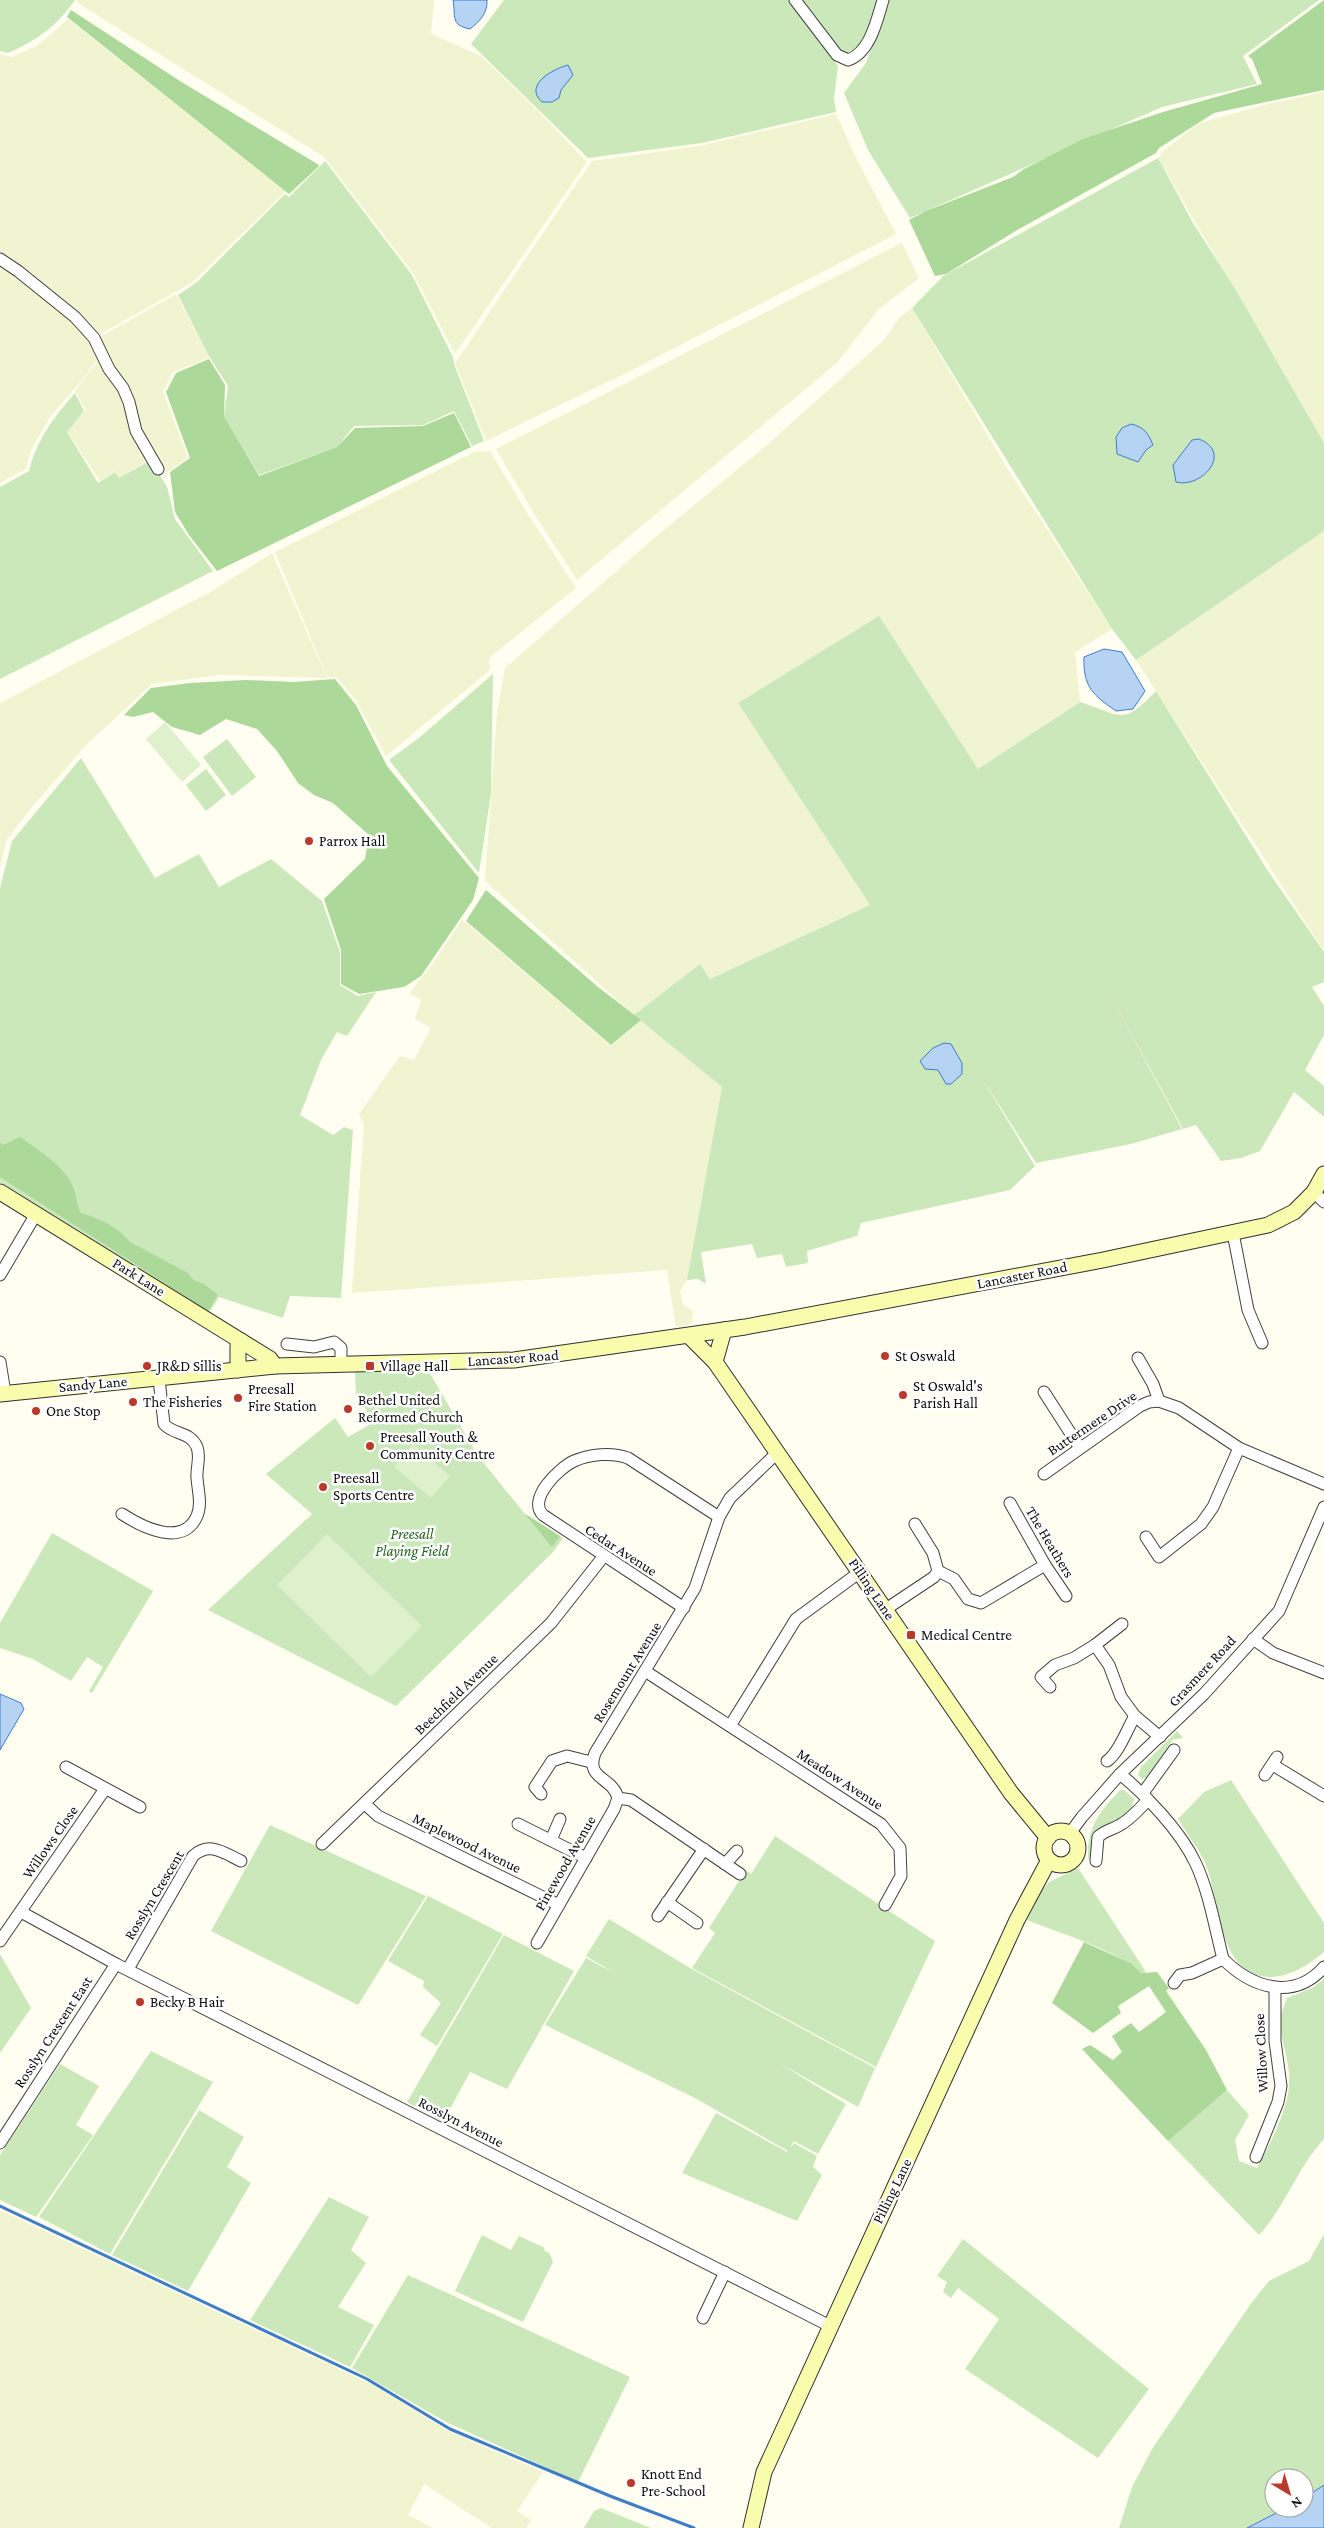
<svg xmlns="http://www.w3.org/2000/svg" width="1324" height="2528" viewBox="0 0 1324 2528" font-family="'Crimson Pro',serif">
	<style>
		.farmland { fill: #f1f4d0 }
		.green { fill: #cbe8ba; fill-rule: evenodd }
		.forest { fill: #acd89a }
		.pitch { fill: #def0cc }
		.water { fill: #b6d3f4; stroke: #3f7dc9 }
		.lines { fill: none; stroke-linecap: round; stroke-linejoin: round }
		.stream { stroke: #3f7dc9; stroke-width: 3 }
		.street-casing { stroke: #414141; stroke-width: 13 }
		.secondary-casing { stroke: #303030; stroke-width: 17 }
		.street { stroke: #fff; stroke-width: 11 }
		.secondary { stroke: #f9fcad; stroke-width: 15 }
		.poi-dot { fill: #ba392a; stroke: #fff; stroke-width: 2 }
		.labels { text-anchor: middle; stroke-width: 5; stroke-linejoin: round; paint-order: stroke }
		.poi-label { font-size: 15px; fill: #0e0e0e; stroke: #fff; text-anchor: start }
		.street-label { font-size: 15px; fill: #0e0e0e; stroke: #fff }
		.park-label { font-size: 15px; font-style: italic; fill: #246420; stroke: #fff }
	</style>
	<rect width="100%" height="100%" fill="#fffef0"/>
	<g class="farmland">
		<polygon points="78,0 434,0 431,34 481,56 538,111 587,162 455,354 413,273 324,157 76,2"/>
		<polygon points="68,19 286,191 193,282 97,336 0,258 0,54 12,57 38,45"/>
		<polygon points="1324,92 1324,443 1158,158 1164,150 1200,123 1264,105"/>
		<polygon points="836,114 856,158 896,234 630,371 486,441 455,363 592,161 699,146"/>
		<polygon points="902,243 919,278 878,310 837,363 577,580 533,512 496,449"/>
		<polygon points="0,264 42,291 91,339 97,360 83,379 50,417 31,450 26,469 0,483"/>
		<polygon points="176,294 209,358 173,372 163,392 188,458 163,475 151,458 119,478 114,471 100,481 67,431 86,410 75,391 98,361 93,341"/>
		<polygon points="912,308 1007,468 1112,629 1075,652 1080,702 978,769 879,617 738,703 870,905 710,979 700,964 634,1015 485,881 497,713 505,668 659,534 767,445 884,340 898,319"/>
		<polygon points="490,451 529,516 576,588 489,658 490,670 386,756 355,699 337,678 327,677 275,552 474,452"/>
		<polygon points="1324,531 1324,951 1136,660"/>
		<polygon points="272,553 327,678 219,675 152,684 86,745 28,812 6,841 0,867 0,703 214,590"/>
		<polygon points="462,919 611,1046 641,1020 722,1087 687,1280 680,1290 683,1304 693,1311 692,1324 676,1327 667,1270 352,1293 364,1125 359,1114 400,1056 414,1060 431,1028 415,1019 421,1000 409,993 432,965"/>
		<polygon points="0,2210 371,2384 450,2432 543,2472 517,2511 531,2520 526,2528 492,2528 424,2484 408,2515 433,2528 0,2528"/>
	</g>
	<g class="green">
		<path d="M0,0H75C57,26 36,41 8,53L0,51Z"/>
		<polygon points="504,0 794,0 838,66 834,98 836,112 702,143 588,158 471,44"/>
		<polygon points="797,0 878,0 864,39 857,49 843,55"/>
		<polygon points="889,0 1319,0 1243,56 1257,84 1162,107 910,218 868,150 844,93 866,63"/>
		<polygon points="1158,158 1193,223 1234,287 1324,443 1324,531 1136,660 1112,629 912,308 943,276"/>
		<polygon points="325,161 412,275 453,357 454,364 484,441 472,446 454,411 423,425 354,426 337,447 259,475 224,416 228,386 207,353 178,295 197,282 285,194 289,197"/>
		<path d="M75,393L84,411L67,432L98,483L115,472L119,478L151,460L167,487L175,519L213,571L0,679V487L29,471C37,439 54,417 75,393Z"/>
		<path d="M879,616L978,769L1080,702C1123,716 1122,726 1156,691L1268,871L1324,952V982L1312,987L1324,1006V1035L1305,1070L1324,1086V1117L1294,1092L1260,1151L1241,1158L1221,1161L1196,1125L1183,1129L1109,993L1182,1129L1131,1144L1036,1163L980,1075L1035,1166L1010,1190L861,1223L857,1236L807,1251L808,1263L786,1267L782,1254L757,1258L752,1244L701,1252L706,1284L698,1279L687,1280L722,1087L634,1015L700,964L710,979L870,905L738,703Z"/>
		<polygon points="493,674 491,793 479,873 389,760 420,737"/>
		<polygon points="227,739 256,777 232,796 203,757"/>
		<polygon points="81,758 155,878 199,854 219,887 271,859 322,901 340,952 340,985 358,996 376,992 347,1036 337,1032 321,1060 300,1115 333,1135 344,1127 353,1130 341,1298 290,1296 283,1318 219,1297 209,1313 0,1182 0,888 12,841"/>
		<polygon points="206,769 226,795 206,811 186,785"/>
		<polygon points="1311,1210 1281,1229 1248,1237 1248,1236"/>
		<polygon points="428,1370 478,1456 525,1514 563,1538 553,1552 396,1706 208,1610 312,1514 266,1474 335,1418 348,1437 374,1422 356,1394 355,1371"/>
		<polygon points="52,1533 153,1591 92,1693 89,1691 103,1667 87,1657 71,1681 33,1659 0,1648 0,1623"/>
		<polygon points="1177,1731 1183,1738 1172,1740 1154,1774 1142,1779 1138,1775 1141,1767"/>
		<path d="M1231,1780L1324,1923V1952C1308,1965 1291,1977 1269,1977C1218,1975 1220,1901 1206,1865C1199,1849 1187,1834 1178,1819L1204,1792Z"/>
		<path d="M1120,1790H1124L1134,1799L1132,1806L1134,1807L1118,1820L1099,1828L1096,1834L1093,1854L1088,1859C1087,1826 1099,1813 1120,1790Z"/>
		<polygon points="270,1825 426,1896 358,2005 211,1931"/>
		<polygon points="775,1836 935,1941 876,2067 692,1968 715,1933 709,1928 746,1870 751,1874"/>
		<path d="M1078,1868L1146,1972L1141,1973C1110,1947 1064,1935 1027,1920L1042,1890L1049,1882Z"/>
		<polygon points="428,1896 503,1934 437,2046 420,2035 441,2003 423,1987 424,1981 388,1961"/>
		<polygon points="609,1919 690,1968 875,2068 858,2107 779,2063 846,2104 818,2154 794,2141 789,2149 794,2143 817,2156 813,2167 822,2175 797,2221 682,2173 716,2113 787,2152 788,2151 695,2098 545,2025 586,1958 618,1975 586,1956"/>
		<polygon points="504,1935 574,1971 507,2089 470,2072 443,2122 407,2102"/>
		<polygon points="0,1954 31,2008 0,2053"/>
		<path d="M1324,1979V2139C1297,2168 1285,2207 1259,2235L1168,2141L1227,2090L1249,2115L1235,2140L1239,2161L1257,2168C1270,2145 1293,2100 1289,2073C1286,2043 1273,2028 1287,1998L1312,1988Z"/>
		<polygon points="151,2051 213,2082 110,2254 39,2217"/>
		<polygon points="60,2064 99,2086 76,2125 93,2135 36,2217 0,2200 0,2155"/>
		<polygon points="199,2110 244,2137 227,2167 251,2183 188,2291 112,2255"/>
		<polygon points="329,2197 369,2217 351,2250 366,2263 338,2307 374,2325 350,2367 250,2320"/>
		<path d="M1324,2234V2528H1119L1132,2487L1152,2449L1252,2302L1269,2281L1309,2261ZM1274,2478H1304V2508H1274Z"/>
		<polygon points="482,2235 511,2250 519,2236 545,2248 544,2250 550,2254 553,2262 523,2322 455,2291"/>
		<polygon points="963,2239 1149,2389 1098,2458 965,2369 999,2319 958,2288 951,2298 943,2292 947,2282 937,2276"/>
		<polygon points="408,2275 630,2377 578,2482 446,2422 352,2368"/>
		<polygon points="601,2508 651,2528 584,2528 594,2511"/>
	</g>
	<g class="forest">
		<polygon points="1324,0 1324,90 1214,113 1159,148 1156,153 1019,229 946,274 935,276 909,220 926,211 1013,177 1024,169 1083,139 1163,112 1262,84 1252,59 1248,56"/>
		<polygon points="71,10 180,81 319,165 318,167 289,194 67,17"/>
		<polygon points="209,359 225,385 224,416 259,476 337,447 355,428 423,426 454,413 471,447 217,571 189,535 175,512 170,472 190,458 166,392 176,373"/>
		<polygon points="335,679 356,705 387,766 479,878 473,900 421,976 404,987 359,994 341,984 341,950 324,899 365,859 369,835 333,803 314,795 298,783 277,751 257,729 226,719 200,735 172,727 153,712 133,717 124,715 151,688 190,683 246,680 294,682"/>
		<polygon points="486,890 598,987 641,1020 611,1045 466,921"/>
		<path d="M20,1137C38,1150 65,1166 73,1187C77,1196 76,1205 81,1213C100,1219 117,1226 130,1242L188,1273L193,1280L204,1284L218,1295L208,1311L0,1177V1143L3,1145Z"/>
		<polygon points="525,1514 560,1536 552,1547"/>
		<polygon points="1084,1942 1130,1963 1141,1973 1157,1972 1169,1988 1166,1991 1206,2050 1227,2090 1168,2141 1082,2049 1090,2045 1113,2060 1122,2052 1112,2036 1131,2023 1139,2032 1166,2012 1149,1986 1118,2006 1121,2013 1093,2033 1052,2003"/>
	</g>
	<g class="pitch">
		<polygon points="165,722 201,765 182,782 146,739"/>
		<polygon points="413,1444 450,1476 431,1498 394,1467"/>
		<polygon points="327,1534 422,1626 371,1677 277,1585"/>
	</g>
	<g class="water">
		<path d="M453,0H487C488,13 479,22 470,29C450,25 456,17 453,0Z"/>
		<path d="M568,65L573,75L561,90L559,98L552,102H542C523,85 553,69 568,65Z"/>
		<path d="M1131,424C1144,427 1148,433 1153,445L1146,450L1138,462L1117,454L1116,437L1122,428Z"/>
		<path d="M1199,439C1234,453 1201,489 1176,482L1173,465L1192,440Z"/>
		<path d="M1104,649L1122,652L1145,691L1133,709L1116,711C1093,695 1083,687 1084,657Z"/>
		<polygon points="944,1043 951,1044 962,1063 962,1074 951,1084 946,1084 938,1070 925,1069 920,1061 933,1048"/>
		<polygon points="0,1694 21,1703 24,1709 0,1750"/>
		<polygon points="1324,2485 1324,2528 1247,2528 1286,2508 1304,2508 1304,2498"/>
	</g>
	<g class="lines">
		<polyline class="stream" points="0,2206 367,2379 450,2429 610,2496 694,2528"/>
		<g class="street-casing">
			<g id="street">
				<path d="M795,0L837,55L848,60C870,53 877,20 883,0"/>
				<polyline points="0,259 18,271 75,317 94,338 109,369 123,388 129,402 136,431 158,469"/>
				<polyline points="1314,1192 1324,1202"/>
				<polyline points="1233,1233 1248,1310 1262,1343"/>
				<polyline points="0,1275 36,1214"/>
				<polyline points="287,1344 314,1347 334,1342 341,1348 341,1362"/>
				<polyline points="1138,1358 1153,1384 1159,1401 1179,1408 1239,1448 1324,1484"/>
				<polyline points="0,1362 5,1393"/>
				<polyline points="1044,1392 1080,1448"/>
				<polyline points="1044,1474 1140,1406 1149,1402 1159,1401"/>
				<polyline points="1010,1503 1045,1565 1066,1596"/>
				<path d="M122,1514C142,1527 183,1548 197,1516C202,1504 198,1491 197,1478C196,1467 201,1458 197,1447C190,1431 173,1435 164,1424L159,1379"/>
				<polyline points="915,1524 933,1553 938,1571"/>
				<polyline points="1146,1537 1159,1557 1201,1524 1213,1507 1239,1448"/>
				<polyline points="938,1571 954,1579 968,1599 981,1603 1045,1565"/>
				<path d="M684,1608L543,1515C527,1499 559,1468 574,1461C590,1454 612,1452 628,1458L719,1517"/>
				<polyline points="886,1609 934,1577 938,1571"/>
				<polyline points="1253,1639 1273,1653 1324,1673"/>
				<polyline points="1095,1645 1109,1665 1121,1697 1135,1716 1160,1737"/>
				<polyline points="645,1671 881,1824 900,1848 901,1876 885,1905"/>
				<polyline points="1050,1687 1041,1677 1055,1665 1074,1658 1095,1645 1122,1624"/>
				<polyline points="730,1726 796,1619 860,1572"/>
				<path d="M1107,1761C1119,1753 1127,1729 1135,1716"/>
				<polyline points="1273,1765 1324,1796"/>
				<polyline points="66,1767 140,1807"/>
				<path d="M1120,1774C1147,1796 1180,1831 1195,1862C1209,1891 1215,1928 1223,1959C1251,1987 1293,2002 1324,1967"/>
				<polyline points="1265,1775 1277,1757"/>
				<polyline points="1143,1793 1174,1750"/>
				<polyline points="541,1794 535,1787 552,1761 567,1756 591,1762"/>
				<polyline points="365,1804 378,1816 559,1905"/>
				<polyline points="518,1824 586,1858"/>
				<polyline points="1070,1833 1082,1817 1120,1774 1204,1694 1279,1611 1324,1507"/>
				<polyline points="551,1840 560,1819"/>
				<polyline points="322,1844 551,1623 603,1557"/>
				<path d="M1096,1861L1098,1837C1105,1830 1112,1830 1120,1825C1131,1819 1139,1809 1148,1800"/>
				<polyline points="725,1864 737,1851"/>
				<path d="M740,1874L631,1800L618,1798C612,1776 585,1780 595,1753L695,1588L719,1517L730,1498L777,1453"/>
				<polyline points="667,1902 697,1923"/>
				<polyline points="21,1912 116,1964 830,2326"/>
				<polyline points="658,1916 704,1849"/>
				<polyline points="0,1941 105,1789"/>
				<polyline points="537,1943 614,1809 618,1798"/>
				<path d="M128,1969L193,1856C210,1841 224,1853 241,1861"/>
				<polyline points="1174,1983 1180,1975 1192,1973 1223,1959"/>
				<polyline points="0,2143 116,1964"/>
				<polyline points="1256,2157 1278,2102 1281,2086 1275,2041 1275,1987"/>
				<polyline points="703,2318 725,2272"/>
			</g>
		</g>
		<g class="secondary-casing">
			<g id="secondary">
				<polyline points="0,1192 270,1359 275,1366"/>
				<polyline points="689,1336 715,1362 1011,1793 1048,1838"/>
				<polyline points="715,1362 724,1330"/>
				<polyline points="238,1370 238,1346 241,1341"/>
				<polyline points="0,1394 275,1366 514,1360 745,1327 1103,1260 1268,1225 1294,1212 1314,1192 1324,1174"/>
				<circle cx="1061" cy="1848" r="17"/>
				<polyline points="751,2528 764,2472 1017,1920 1049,1860"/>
			</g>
		</g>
		<use href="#street" class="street"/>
		<use href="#secondary" class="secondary"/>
	</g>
	<g class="poi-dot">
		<circle cx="309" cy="841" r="5"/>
		<circle cx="885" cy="1356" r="5"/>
		<circle cx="147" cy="1366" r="5"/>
		<rect x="365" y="1361" width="10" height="10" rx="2.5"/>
		<circle cx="903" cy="1395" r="5"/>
		<circle cx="238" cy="1398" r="5"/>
		<circle cx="133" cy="1402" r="5"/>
		<circle cx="348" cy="1409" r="5"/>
		<circle cx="36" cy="1411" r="5"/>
		<circle cx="370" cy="1446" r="5"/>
		<circle cx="323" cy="1487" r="5"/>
		<rect x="906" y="1630" width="10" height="10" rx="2.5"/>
		<circle cx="140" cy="2002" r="5"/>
		<circle cx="631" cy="2483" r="5"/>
	</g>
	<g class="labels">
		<g class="poi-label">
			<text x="319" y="846">Parrox Hall</text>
			<text x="895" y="1361">St Oswald</text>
			<text x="157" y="1371">JR&amp;D Sillis</text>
			<text x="380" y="1371">Village Hall</text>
			<text x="913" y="1391">St Oswald's<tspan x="913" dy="17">Parish Hall</tspan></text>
			<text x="248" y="1394">Preesall<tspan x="248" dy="17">Fire Station</tspan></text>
			<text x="358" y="1405">Bethel United<tspan x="358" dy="17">Reformed Church</tspan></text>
			<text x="143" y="1407">The Fisheries</text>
			<text x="46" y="1416">One Stop</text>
			<text x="380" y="1442">Preesall Youth &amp;<tspan x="380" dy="17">Community Centre</tspan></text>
			<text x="333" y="1483">Preesall<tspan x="333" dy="17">Sports Centre</tspan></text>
			<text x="921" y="1640">Medical Centre</text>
			<text x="150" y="2007">Becky B Hair</text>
			<text x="641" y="2479">Knott End<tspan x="641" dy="17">Pre-School</tspan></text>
		</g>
		<g class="street-label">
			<text transform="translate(1022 1275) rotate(-11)" y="5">Lancaster Road</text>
			<text transform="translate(139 1277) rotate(32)" y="5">Park Lane</text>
			<text transform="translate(513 1358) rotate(-4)" y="5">Lancaster Road</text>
			<text transform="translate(93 1384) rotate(-5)" y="5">Sandy Lane</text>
			<text transform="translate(1092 1423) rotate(-34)" y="5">Buttermere Drive</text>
			<text transform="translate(1050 1542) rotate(59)" y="5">The Heathers</text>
			<text transform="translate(621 1550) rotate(33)" y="5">Cedar Avenue</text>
			<text transform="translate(872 1589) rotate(56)" y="5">Pilling Lane</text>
			<text transform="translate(1202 1671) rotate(-47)" y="5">Grasmere Road</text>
			<text transform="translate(627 1672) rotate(-58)" y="5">Rosemount Avenue</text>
			<text transform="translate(456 1694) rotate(-44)" y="5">Beechfield Avenue</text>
			<text transform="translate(840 1779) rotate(33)" y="5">Meadow Avenue</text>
			<text transform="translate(50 1842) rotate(-55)" y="5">Willows Close</text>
			<text transform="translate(467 1843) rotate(26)" y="5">Maplewood Avenue</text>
			<text transform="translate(565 1863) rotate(-60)" y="5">Pinewood Avenue</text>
			<text transform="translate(154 1895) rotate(-59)" y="5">Rosslyn Crescent</text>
			<text transform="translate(53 2032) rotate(-57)" y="5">Rosslyn Crescent East</text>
			<text transform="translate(1261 2053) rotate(-93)" y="5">Willow Close</text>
			<text transform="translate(461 2122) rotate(27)" y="5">Rosslyn Avenue</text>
			<text transform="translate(892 2191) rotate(-64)" y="5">Pilling Lane</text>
		</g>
		<g class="park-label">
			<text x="412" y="1539">Preesall<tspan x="412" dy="17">Playing Field</tspan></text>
		</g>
	</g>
	<g transform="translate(1289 2493) rotate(142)"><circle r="24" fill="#ffffff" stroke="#9f9f9f"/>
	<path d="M0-4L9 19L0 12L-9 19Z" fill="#ba392a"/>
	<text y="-8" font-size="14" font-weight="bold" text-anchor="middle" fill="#0e0e0e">N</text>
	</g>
</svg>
